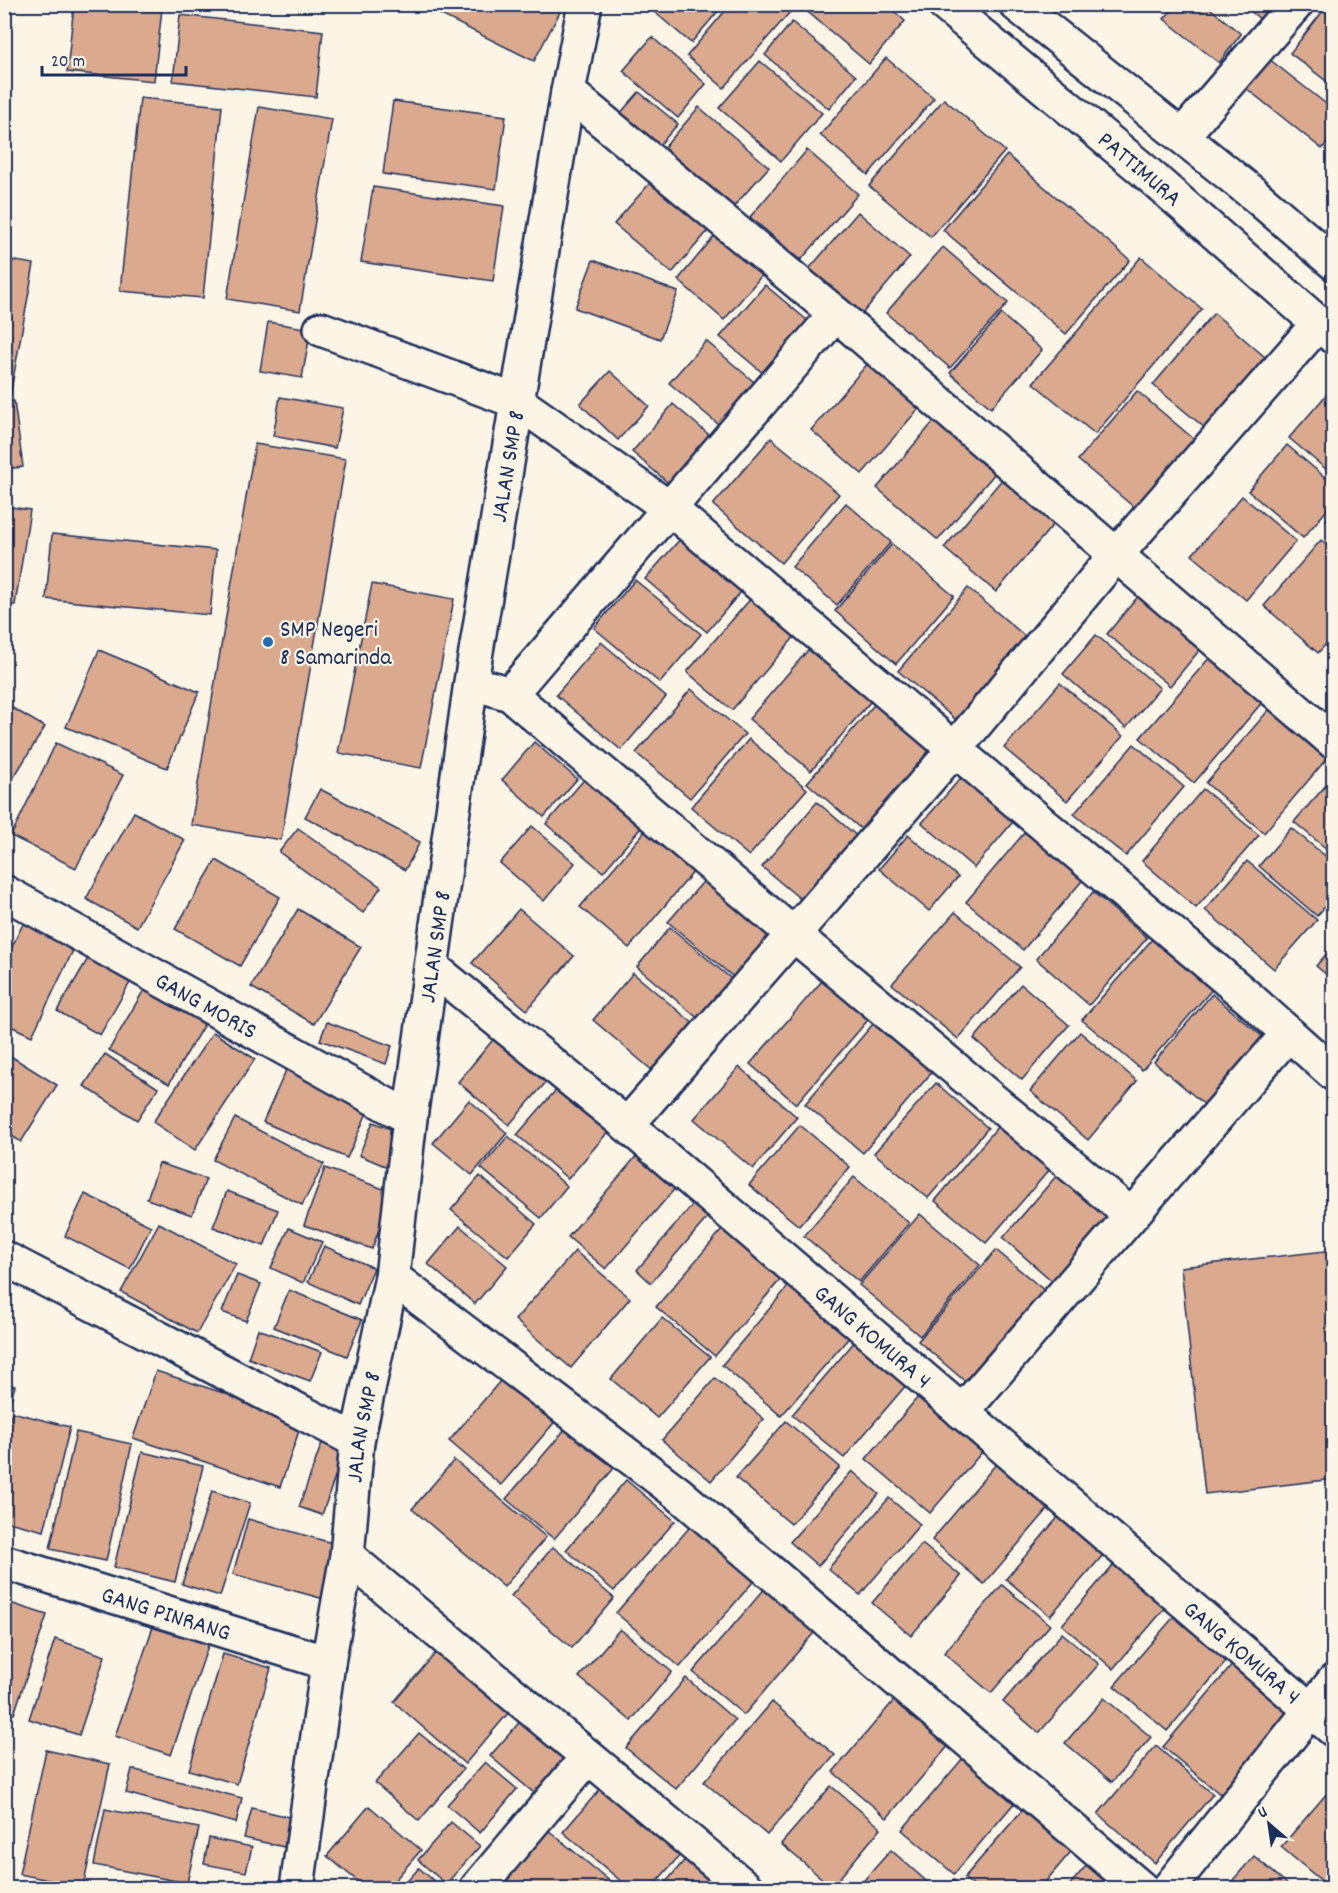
<svg xmlns="http://www.w3.org/2000/svg" width="1338" height="1893" viewBox="0 0 1338 1893" font-family="Dekko,sans-serif">
	<style>
		.building { fill: #dba98e; stroke: #1b2f5e; stroke-width: 1.5 }
		.lines { fill: none; stroke-linecap: round; stroke-linejoin: round }
		.street-casing { stroke: #1b2f5e; stroke-width: 38 }
		.primary-casing { stroke: #1b2f5e; stroke-width: 38 }
		.street { stroke: #fcf5e5; stroke-width: 33 }
		.primary { stroke: #fcf5e5; stroke-width: 33 }
		.poi-dot { fill: #1f6fb2; stroke: #fcf5e5; stroke-width: 2 }
		.labels { text-anchor: middle; stroke-width: 4.5; stroke-linejoin: round; paint-order: stroke }
		.street-label { font-size: 24px; fill: #1b2f5e; stroke: #fcf5e5 }
		.poi-label { font-size: 24px; fill: #1b2f5e; stroke: #fcf5e5; text-anchor: start }
	</style>
	<rect width="100%" height="100%" fill="#fcf5e5"/>
	<filter id="ink" filterUnits="userSpaceOnUse"><feTurbulence type="fractalNoise" baseFrequency=".0167" numOctaves="2"/><feDisplacementMap in="SourceGraphic" scale="12" xChannelSelector="R" yChannelSelector="G"/><feConvolveMatrix kernelMatrix="1 2 1 2 8 2 1 2 1" color-interpolation-filters="sRGB"/></filter>
	<g filter="url(#ink)">
		<g class="building">
			<polygon points="74,4 118,4 162,9 154,81 67,72"/>
			<polygon points="441,4 551,4 561,10 534,61 437,13"/>
			<polygon points="645,4 712,4 719,10 691,43"/>
			<polygon points="731,4 782,4 790,12 724,88 687,56"/>
			<polygon points="804,4 886,4 905,21 869,64 802,7"/>
			<polygon points="1177,4 1205,4 1241,34 1219,63 1164,19"/>
			<polygon points="1242,4 1273,4 1261,20"/>
			<polygon points="1327,6 1334,11 1334,87 1290,53"/>
			<polygon points="180,15 323,31 316,97 173,81"/>
			<polygon points="792,22 856,76 829,109 765,55"/>
			<polygon points="652,37 706,84 678,118 623,71"/>
			<polygon points="886,58 934,98 868,175 820,135"/>
			<polygon points="1269,59 1334,110 1334,134 1322,149 1246,88"/>
			<polygon points="760,61 822,113 781,161 719,108"/>
			<polygon points="639,92 678,124 656,149 618,116"/>
			<polygon points="140,98 222,106 203,298 120,291"/>
			<polygon points="944,99 1005,151 931,237 869,186"/>
			<polygon points="393,101 506,116 496,189 383,174"/>
			<polygon points="259,107 332,119 300,311 227,299"/>
			<polygon points="699,107 769,167 727,214 657,156"/>
			<polygon points="807,150 858,194 801,260 750,217"/>
			<polygon points="1007,155 1130,260 1066,334 943,230"/>
			<polygon points="656,176 714,224 672,273 614,224"/>
			<polygon points="373,187 504,206 493,281 361,262"/>
			<polygon points="858,212 910,257 856,321 803,276"/>
			<polygon points="721,228 768,268 724,320 678,280"/>
			<polygon points="943,247 1008,303 950,368 886,313"/>
			<polygon points="1141,257 1202,309 1095,434 1033,383"/>
			<polygon points="4,259 34,264 10,396 4,395"/>
			<polygon points="593,260 678,292 660,339 575,308"/>
			<polygon points="765,285 814,326 770,379 720,337"/>
			<polygon points="1214,313 1265,357 1205,428 1153,385"/>
			<polygon points="1001,314 1042,350 991,408 950,373"/>
			<polygon points="268,322 311,329 302,378 260,371"/>
			<polygon points="706,341 760,387 724,429 669,383"/>
			<polygon points="869,362 921,406 862,474 811,430"/>
			<polygon points="610,371 649,406 618,440 580,404"/>
			<polygon points="1334,386 1334,476 1289,438"/>
			<polygon points="1137,391 1201,445 1142,514 1078,460"/>
			<polygon points="280,397 343,408 335,448 273,436"/>
			<polygon points="14,401 23,467 4,469 4,402"/>
			<polygon points="673,404 714,439 673,487 632,452"/>
			<polygon points="941,413 1002,465 938,540 877,488"/>
			<polygon points="771,438 839,494 781,563 713,505"/>
			<polygon points="255,444 346,459 281,840 191,825"/>
			<polygon points="1287,445 1334,485 1334,502 1303,538 1248,491"/>
			<polygon points="1005,476 1057,520 996,592 944,548"/>
			<polygon points="1242,496 1296,541 1246,600 1192,555"/>
			<polygon points="846,503 891,542 837,605 792,567"/>
			<polygon points="4,506 30,510 15,605 4,604"/>
			<polygon points="1334,511 1334,526 1326,520"/>
			<polygon points="689,529 750,581 707,632 645,579"/>
			<polygon points="52,534 216,550 210,615 46,599"/>
			<polygon points="1321,540 1334,551 1334,635 1318,653 1264,606"/>
			<polygon points="892,544 954,596 896,664 835,611"/>
			<polygon points="635,580 701,634 660,683 594,628"/>
			<polygon points="372,584 454,599 421,768 338,753"/>
			<polygon points="968,588 1032,642 961,724 898,671"/>
			<polygon points="1140,594 1202,647 1170,686 1107,634"/>
			<polygon points="753,596 797,634 732,710 687,672"/>
			<polygon points="1096,635 1160,688 1126,728 1063,674"/>
			<polygon points="601,642 666,697 621,750 556,695"/>
			<polygon points="814,643 876,695 811,771 749,719"/>
			<polygon points="99,650 199,692 167,768 66,727"/>
			<polygon points="1211,656 1264,700 1194,783 1140,738"/>
			<polygon points="1060,683 1123,736 1067,801 1004,748"/>
			<polygon points="691,689 745,734 690,798 636,753"/>
			<polygon points="879,699 940,750 868,835 807,783"/>
			<polygon points="1278,699 1334,750 1264,833 1206,783"/>
			<polygon points="4,703 45,727 4,793"/>
			<polygon points="749,739 807,789 749,856 691,807"/>
			<polygon points="534,742 577,779 544,817 502,780"/>
			<polygon points="56,743 123,775 76,868 11,836"/>
			<polygon points="1134,744 1184,787 1126,856 1074,814"/>
			<polygon points="965,773 1017,817 974,868 922,823"/>
			<polygon points="588,775 645,823 603,872 546,824"/>
			<polygon points="1334,776 1334,855 1294,822"/>
			<polygon points="320,789 420,842 405,870 305,817"/>
			<polygon points="1203,789 1259,835 1196,908 1142,861"/>
			<polygon points="817,802 865,843 810,907 762,867"/>
			<polygon points="134,812 185,840 137,927 86,899"/>
			<polygon points="532,826 575,863 544,901 500,863"/>
			<polygon points="1030,826 1087,875 1023,950 966,902"/>
			<polygon points="298,828 381,887 363,913 279,852"/>
			<polygon points="1291,828 1334,863 1334,896 1317,916 1259,866"/>
			<polygon points="647,829 695,870 629,948 580,907"/>
			<polygon points="908,835 958,877 929,911 879,869"/>
			<polygon points="216,860 280,897 240,966 175,929"/>
			<polygon points="1247,861 1317,920 1274,969 1205,910"/>
			<polygon points="709,875 779,934 738,981 668,922"/>
			<polygon points="1093,892 1147,938 1089,1005 1036,959"/>
			<polygon points="298,909 361,947 314,1024 251,987"/>
			<polygon points="519,909 574,956 527,1010 472,963"/>
			<polygon points="955,912 1020,967 958,1039 892,984"/>
			<polygon points="26,918 77,942 32,1036 4,1023 4,963"/>
			<polygon points="670,927 735,982 701,1021 637,967"/>
			<polygon points="1155,936 1215,986 1142,1070 1082,1020"/>
			<polygon points="1334,945 1334,981 1316,966"/>
			<polygon points="90,955 132,979 100,1035 57,1011"/>
			<polygon points="633,973 694,1024 654,1072 593,1020"/>
			<polygon points="828,974 873,1014 796,1104 750,1064"/>
			<polygon points="149,981 210,1014 169,1084 109,1050"/>
			<polygon points="1021,984 1069,1025 1022,1080 974,1039"/>
			<polygon points="1212,994 1269,1042 1211,1110 1154,1062"/>
			<polygon points="327,1022 392,1046 386,1064 320,1040"/>
			<polygon points="873,1024 932,1072 863,1153 805,1104"/>
			<polygon points="501,1030 553,1074 509,1125 458,1082"/>
			<polygon points="213,1032 255,1059 195,1150 153,1122"/>
			<polygon points="1080,1032 1137,1081 1088,1140 1030,1091"/>
			<polygon points="4,1052 57,1085 21,1142 4,1131"/>
			<polygon points="105,1054 158,1088 137,1120 84,1086"/>
			<polygon points="739,1067 797,1117 753,1169 694,1119"/>
			<polygon points="287,1068 371,1104 347,1158 263,1122"/>
			<polygon points="562,1083 613,1126 568,1179 517,1135"/>
			<polygon points="936,1083 988,1128 928,1198 874,1153"/>
			<polygon points="469,1100 507,1133 472,1175 433,1143"/>
			<polygon points="235,1118 324,1164 302,1205 213,1160"/>
			<polygon points="373,1122 406,1135 392,1169 359,1155"/>
			<polygon points="800,1125 850,1167 799,1226 749,1185"/>
			<polygon points="999,1125 1051,1168 986,1243 935,1201"/>
			<polygon points="508,1136 567,1186 541,1218 481,1168"/>
			<polygon points="644,1147 683,1179 606,1269 568,1237"/>
			<polygon points="159,1163 206,1179 192,1215 147,1199"/>
			<polygon points="325,1168 392,1192 372,1249 304,1225"/>
			<polygon points="1057,1175 1114,1223 1059,1287 1003,1238"/>
			<polygon points="480,1176 536,1224 508,1257 451,1210"/>
			<polygon points="854,1177 909,1223 859,1282 804,1236"/>
			<polygon points="227,1191 278,1210 264,1246 213,1227"/>
			<polygon points="85,1194 151,1226 130,1269 65,1236"/>
			<polygon points="699,1197 714,1210 651,1283 637,1270"/>
			<polygon points="920,1214 980,1265 920,1336 859,1285"/>
			<polygon points="159,1223 236,1264 197,1333 121,1292"/>
			<polygon points="727,1224 786,1273 715,1356 656,1307"/>
			<polygon points="460,1226 507,1266 475,1304 428,1264"/>
			<polygon points="289,1228 322,1242 303,1283 271,1268"/>
			<polygon points="324,1246 374,1268 358,1305 308,1282"/>
			<polygon points="996,1250 1052,1297 974,1389 918,1341"/>
			<polygon points="1334,1250 1334,1479 1205,1494 1181,1267"/>
			<polygon points="575,1251 630,1298 571,1368 515,1320"/>
			<polygon points="237,1275 261,1284 246,1321 222,1312"/>
			<polygon points="792,1282 853,1333 781,1416 722,1365"/>
			<polygon points="289,1290 362,1320 347,1356 274,1327"/>
			<polygon points="662,1318 710,1357 657,1418 611,1379"/>
			<polygon points="258,1329 322,1352 310,1381 248,1358"/>
			<polygon points="862,1333 913,1377 844,1458 792,1415"/>
			<polygon points="156,1371 303,1419 280,1487 133,1438"/>
			<polygon points="506,1374 558,1418 501,1485 449,1441"/>
			<polygon points="715,1378 764,1419 711,1481 662,1440"/>
			<polygon points="4,1383 15,1386 4,1423"/>
			<polygon points="918,1397 982,1452 930,1513 866,1459"/>
			<polygon points="12,1412 70,1427 44,1531 4,1521 4,1439"/>
			<polygon points="573,1420 620,1461 554,1539 506,1499"/>
			<polygon points="786,1421 840,1467 791,1524 736,1478"/>
			<polygon points="76,1432 132,1444 106,1561 50,1549"/>
			<polygon points="324,1437 346,1444 322,1515 299,1507"/>
			<polygon points="142,1452 203,1466 175,1582 114,1567"/>
			<polygon points="1002,1457 1055,1501 984,1584 932,1540"/>
			<polygon points="454,1460 546,1537 504,1587 412,1509"/>
			<polygon points="852,1471 879,1494 818,1566 790,1542"/>
			<polygon points="626,1480 675,1521 614,1591 566,1550"/>
			<polygon points="212,1491 250,1503 220,1596 182,1584"/>
			<polygon points="889,1498 920,1524 860,1595 828,1569"/>
			<polygon points="1065,1509 1110,1547 1050,1616 1006,1579"/>
			<polygon points="248,1519 339,1545 324,1599 233,1574"/>
			<polygon points="695,1521 759,1575 680,1667 616,1613"/>
			<polygon points="922,1544 961,1576 911,1636 872,1603"/>
			<polygon points="553,1547 614,1598 572,1648 511,1596"/>
			<polygon points="1120,1557 1172,1600 1113,1669 1062,1625"/>
			<polygon points="768,1585 818,1628 744,1715 693,1672"/>
			<polygon points="1002,1585 1050,1625 991,1693 944,1653"/>
			<polygon points="7,1602 47,1615 14,1714 4,1711 4,1610"/>
			<polygon points="1178,1612 1231,1656 1167,1731 1114,1686"/>
			<polygon points="154,1624 209,1643 171,1755 115,1736"/>
			<polygon points="620,1629 672,1672 631,1721 579,1677"/>
			<polygon points="1062,1633 1099,1664 1039,1733 1003,1702"/>
			<polygon points="55,1639 105,1656 79,1735 29,1719"/>
			<polygon points="444,1643 515,1705 465,1764 394,1702"/>
			<polygon points="223,1654 271,1668 237,1784 189,1770"/>
			<polygon points="1239,1657 1296,1706 1220,1794 1163,1747"/>
			<polygon points="686,1678 735,1720 676,1789 626,1748"/>
			<polygon points="902,1691 956,1737 887,1818 833,1772"/>
			<polygon points="1104,1698 1151,1737 1112,1782 1065,1743"/>
			<polygon points="772,1702 835,1755 767,1835 704,1782"/>
			<polygon points="524,1717 567,1754 534,1793 490,1756"/>
			<polygon points="419,1733 463,1769 419,1821 375,1783"/>
			<polygon points="1156,1746 1213,1794 1155,1863 1098,1814"/>
			<polygon points="46,1750 110,1764 83,1887 19,1874"/>
			<polygon points="969,1751 1021,1795 954,1874 902,1830"/>
			<polygon points="485,1762 517,1789 480,1833 447,1805"/>
			<polygon points="132,1769 242,1798 236,1823 126,1793"/>
			<polygon points="608,1780 687,1847 651,1888 629,1888 563,1832"/>
			<polygon points="1334,1785 1334,1888 1330,1888 1281,1847"/>
			<polygon points="831,1786 881,1828 832,1887 781,1844"/>
			<polygon points="1031,1800 1080,1841 1040,1888 976,1888 964,1878"/>
			<polygon points="369,1806 421,1850 388,1888 366,1888 327,1856"/>
			<polygon points="252,1808 297,1819 289,1848 244,1838"/>
			<polygon points="105,1809 199,1828 187,1883 94,1865"/>
			<polygon points="451,1822 480,1846 446,1884 418,1860"/>
			<polygon points="542,1825 618,1888 508,1888 496,1879"/>
			<polygon points="209,1838 252,1847 246,1872 204,1864"/>
			<polygon points="693,1850 738,1888 661,1888"/>
			<polygon points="891,1850 933,1887 932,1888 857,1888"/>
			<polygon points="1254,1856 1292,1888 1226,1888"/>
			<polygon points="1091,1860 1125,1888 1067,1888"/>
			<polygon points="419,1868 442,1888 401,1888"/>
			<polygon points="954,1880 963,1888 947,1888"/>
			<polygon points="193,1883 238,1888 192,1888"/>
		</g>
		<g class="lines">
			<g class="street-casing">
				<g id="street">
					<polyline points="568,92 836,314 1334,742"/>
					<polyline points="1182,136 1296,4"/>
					<polyline points="321,329 518,402 669,508 1250,999 1334,1074"/>
					<polyline points="490,688 510,694 836,314"/>
					<polyline points="510,694 793,934 1131,1215"/>
					<path id="s1" d="M4,892L410,1118"/>
					<path id="s2" d="M433,968L627,1125L1334,1730"/>
					<polyline points="627,1125 953,751 1115,556 1318,324"/>
					<polyline points="4,1258 357,1441"/>
					<polyline points="392,1277 679,1494 1141,1888"/>
					<polyline points="962,1412 1288,1034"/>
					<polyline points="347,1556 746,1888"/>
					<path id="s3" d="M4,1562L328,1663"/>
					<path id="s4" d="M297,1888L328,1663L347,1556L357,1441L392,1277L410,1118L471,682L568,92L585,4"/>
					<polyline points="477,1888 588,1757"/>
					<polyline points="1169,1888 1334,1681"/>
				</g>
			</g>
			<g class="primary-casing">
				<g id="primary">
					<path id="s5" d="M944,4L1141,168L1334,337"/>
					<polyline points="1016,4 1255,195 1334,263"/>
				</g>
			</g>
			<use href="#street" class="street"/>
			<use href="#primary" class="primary"/>
		</g>
	</g>
	<circle class="poi-dot" cx="268" cy="642" r="6"/>
	<g class="labels">
		<g class="street-label">
			<text dy="8" stroke="none"><textPath href="#s5" startOffset="256">PATTIMURA</textPath></text>
			<text dy="8" stroke="none"><textPath href="#s4" startOffset="1438">JALAN SMP 8</textPath></text>
			<text dy="8" stroke="none"><textPath href="#s4" startOffset="952">JALAN SMP 8</textPath></text>
			<text dy="8" stroke="none"><textPath href="#s1" startOffset="232">GANG MORIS</textPath></text>
			<text dy="8" stroke="none"><textPath href="#s2" startOffset="574">GANG KOMURA 4</textPath></text>
			<text dy="8" stroke="none"><textPath href="#s4" startOffset="466">JALAN SMP 8</textPath></text>
			<text dy="8" stroke="none"><textPath href="#s3" startOffset="170">GANG PINRANG</textPath></text>
			<text dy="8" stroke="none"><textPath href="#s2" startOffset="1060">GANG KOMURA 4</textPath></text>
		</g>
		<g class="poi-label">
			<text x="280" y="636">SMP Negeri<tspan x="280" dy="28">8 Samarinda</tspan></text>
		</g>
	</g>
	<rect width="1338" height="1893" fill="none" stroke="#fcf5e5" stroke-width="24"/>
	<rect x="12" y="12" width="1314" height="1869" fill="none" stroke="#1b2f5e" stroke-width="2" filter="url(#ink)"/>
	<g transform="translate(1269 1824) rotate(331)" stroke="#fcf5e5" stroke-width="4.5" paint-order="stroke">
	<path d="M0-4.5L10 22L0 15L-10 22Z" fill="#1b2f5e"/>
	<text y="-9" font-size="16" font-weight="bold" text-anchor="middle" fill="#1b2f5e">U</text>
	</g>
	<path d="M42 66v9h144v-9" fill="none" stroke="#1b2f5e" stroke-width="3"/>
	<text x="51" y="66" font-size="18" fill="#1b2f5e" stroke="#fcf5e5" stroke-width="4.5" paint-order="stroke">20 m</text>
</svg>
